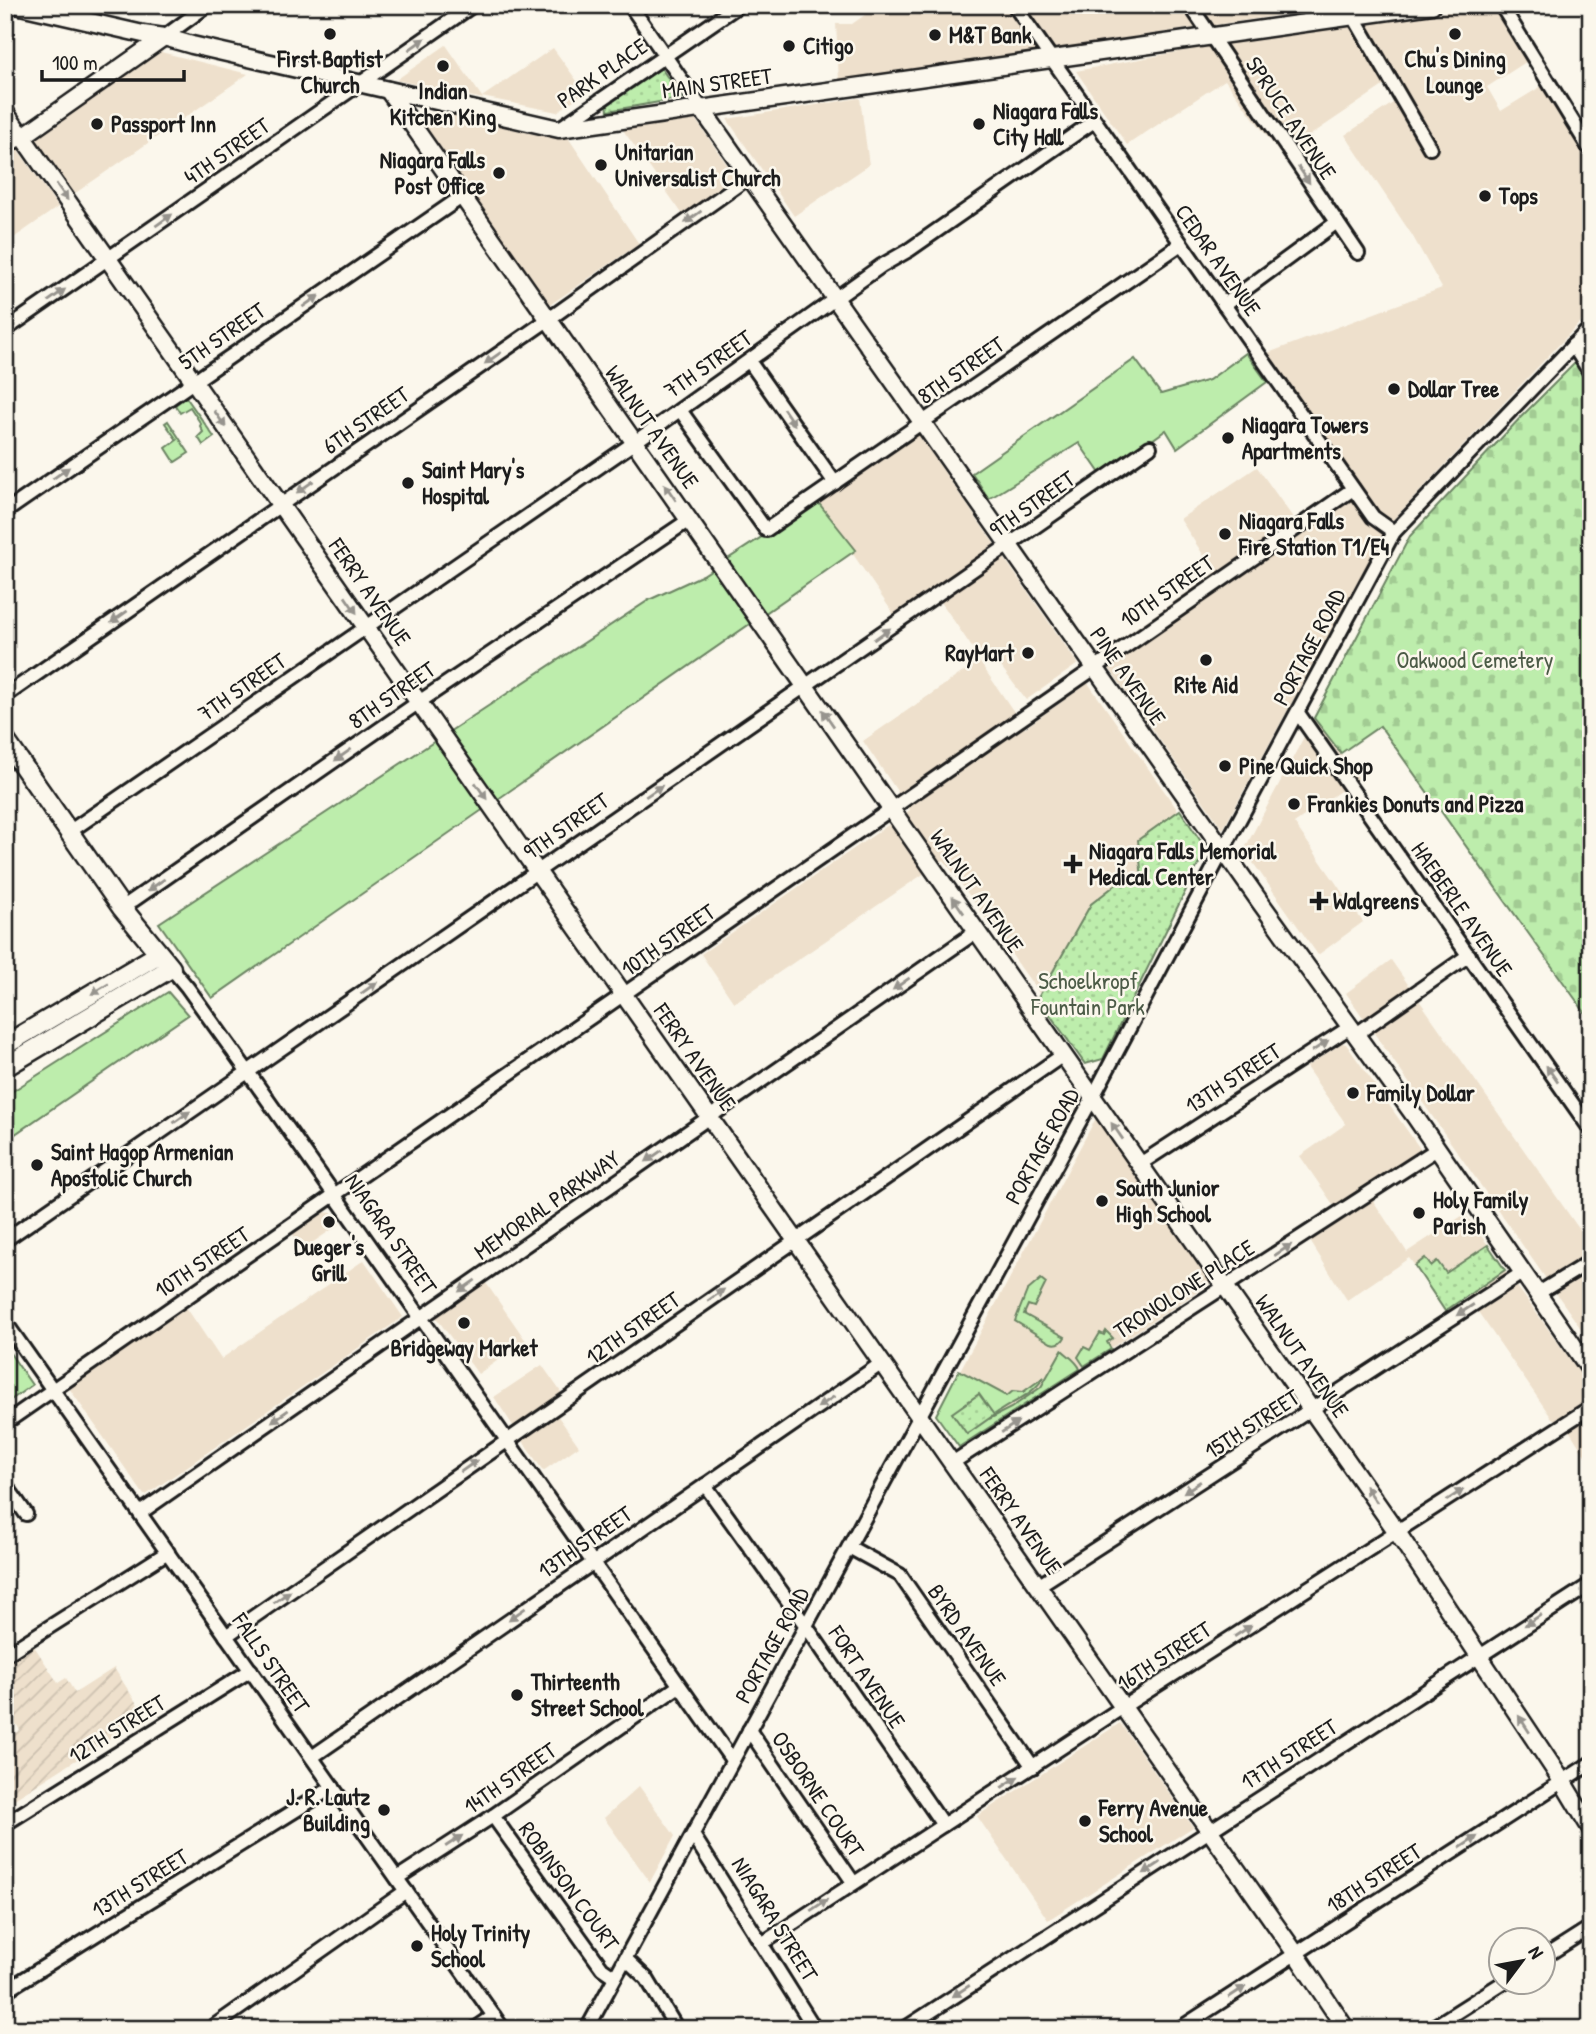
<svg xmlns="http://www.w3.org/2000/svg" width="1596" height="2034" viewBox="0 0 1596 2034" font-family="'Patrick Hand',sans-serif">
	<style>
		.built { fill: #eee0cc }
		.industrial { fill: url(#industrial-furrows) }
		.green { fill: #bdedac; stroke: #6c8464; stroke-width: 2 }
		.cemetery { fill: url(#cemetery-stones); stroke: #6c8464; stroke-width: 2 }
		.park { fill: url(#park-dots); stroke: #6c8464; stroke-width: 2 }
		.lines { fill: none; stroke-linecap: round; stroke-linejoin: round }
		.minor-casing { stroke: #1c1c1c; stroke-width: 18 }
		.major-casing { stroke: #1c1c1c; stroke-width: 21 }
		.highway-casing { stroke: #1c1c1c; stroke-width: 23 }
		.minor { stroke: #fbf7ec; stroke-width: 12 }
		.major { stroke: #fbf7ec; stroke-width: 16 }
		.highway { stroke: #fbf7ec; stroke-width: 18 }
		.oneway { fill: #97948e }
		.poi-dot { fill: #1c1c1c; stroke: #fbf7ec; stroke-width: 2.5 }
		.labels { text-anchor: middle; stroke-width: 5; stroke-linejoin: round; paint-order: stroke }
		.poi-label { font-size: 23px; font-weight: bold; fill: #1c1c1c; stroke: #fbf7ec; text-anchor: start }
		.street-label { font-size: 23px; fill: #1c1c1c; stroke: #fbf7ec }
		.park-label { font-size: 23px; fill: #4c5b47; stroke: #fbf7ec }
	</style>
	<defs>
		<pattern id="industrial-furrows" width="10" height="10" patternUnits="userSpaceOnUse" patternTransform="scale(1.75)"><rect width="10" height="10" fill="#eee0cc"/><path d="M-1 1l2-2M0 10L10 0M9 11l2-2" fill="none" stroke="#ccc0af"/></pattern>
		<pattern id="cemetery-stones" width="16" height="16" patternUnits="userSpaceOnUse" patternTransform="scale(1.75)"><rect width="16" height="16" fill="#bdedac"/><path d="M2 7V4a2 2 0 0 1 4 0v3zM10 15v-3a2 2 0 0 1 4 0v3z" fill="#a2cb93"/></pattern>
		<pattern id="park-dots" width="8" height="8" patternUnits="userSpaceOnUse" patternTransform="scale(1.75)"><rect width="8" height="8" fill="#bdedac"/><path d="M2 2h.1M6 6h.1" fill="none" stroke="#a2cb93" stroke-width="1.8" stroke-linecap="round"/></pattern>
	</defs>
	<rect width="100%" height="100%" fill="#fbf7ec"/>
	<filter id="ink" filterUnits="userSpaceOnUse"><feTurbulence type="fractalNoise" baseFrequency=".0143" numOctaves="2"/><feDisplacementMap in="SourceGraphic" scale="14" xChannelSelector="R" yChannelSelector="G"/><feConvolveMatrix kernelMatrix="1 2 1 2 8 2 1 2 1" color-interpolation-filters="sRGB"/></filter>
	<g filter="url(#ink)">
		<g class="built">
			<polygon points="879,5 1348,5 839,81 836,24 852,24"/>
			<polygon points="1495,5 1529,60 1487,87 1501,111 1555,78 1591,135 1591,311 1389,524 1223,829 1099,654 1215,573 1180,519 1257,467 1294,519 1347,482 1260,356 1442,288 1412,235 1345,135 1396,101 1386,84 1281,155 1225,80 1127,145 1076,71 1204,47"/>
			<polygon points="446,45 482,97 483,99 396,80"/>
			<polygon points="553,48 585,92 557,112 482,97"/>
			<polygon points="161,52 248,74 74,194 34,137"/>
			<polygon points="860,98 869,165 794,216 727,119"/>
			<polygon points="435,111 547,137 567,136 639,244 548,306 426,128 426,117"/>
			<polygon points="696,120 739,182 686,219 623,130"/>
			<polygon points="18,150 58,207 5,244 5,159"/>
			<polygon points="917,433 1078,664 1026,700 993,656 982,662 939,599 901,625 817,501"/>
			<polygon points="979,661 1025,728 1088,683 1203,846 1203,855 1100,1060 1089,1063 944,860 734,1003 701,954 910,810 863,741"/>
			<polygon points="1314,718 1359,778 1294,823 1363,922 1318,955 1244,850"/>
			<polygon points="1391,960 1591,1246 1591,1343 1346,993"/>
			<polygon points="1342,1043 1346,1044 1428,1160 1372,1199 1407,1252 1465,1214 1488,1245 1446,1273 1431,1266 1425,1258 1415,1266 1409,1258 1347,1300 1310,1241 1343,1219 1300,1156 1346,1124 1306,1067"/>
			<polygon points="1096,1118 1211,1283 959,1447 936,1415"/>
			<polygon points="323,1212 332,1213 340,1224 303,1249 292,1233"/>
			<polygon points="364,1260 403,1317 146,1495 144,1495 69,1388 186,1307 221,1359"/>
			<polygon points="477,1270 526,1341 478,1374 426,1304"/>
			<polygon points="1505,1270 1591,1388 1591,1465 1569,1430 1551,1417 1467,1296"/>
			<polygon points="542,1365 570,1405 557,1415 579,1446 543,1471 494,1397"/>
			<polygon points="1120,1723 1193,1827 1048,1920 977,1816"/>
			<polygon points="639,1786 675,1836 650,1882 604,1818"/>
		</g>
		<polygon class="industrial" points="34,1646 58,1683 66,1678 75,1693 114,1668 145,1716 5,1805 5,1740 20,1730 5,1707 5,1665"/>
		<g class="green">
			<polygon points="1246,353 1267,382 1177,448 1166,430 1102,476 1079,443 989,499 972,473 1135,359 1161,394 1209,380"/>
			<polygon points="186,397 214,437 203,445 198,437 203,432 200,426 201,424 190,407 180,413 175,405"/>
			<polygon points="168,421 189,453 175,462 166,448 177,440 165,423"/>
			<polygon points="817,501 856,550 212,998 159,923 649,600 703,575"/>
			<polygon points="168,992 188,1015 5,1141 5,1096"/>
			<path d="M1041,1279L1046,1283L1034,1307L1028,1305L1024,1314L1065,1337C1062,1343 1058,1345 1051,1343L1015,1321L1027,1291Z"/>
			<polygon points="1106,1331 1113,1338 1107,1342 1111,1349 1084,1366 1078,1357 1084,1347 1090,1350 1100,1333 1104,1335"/>
			<polygon points="5,1346 32,1385 5,1404"/>
			<path d="M1062,1350C1068,1356 1077,1361 1080,1369L959,1447L936,1415L959,1370L1007,1396L1013,1391L1023,1392L1044,1377C1031,1398 1005,1404 989,1419L1011,1408L1041,1387Z"/>
		</g>
		<polygon class="cemetery" points="1576,362 1591,385 1591,1021 1380,726 1341,753 1314,718 1410,536 1521,417"/>
		<g class="park">
			<polygon points="661,68 682,98 608,111 607,103"/>
			<polygon points="1180,810 1206,849 1103,1059 1085,1064 1038,998 1091,904 1118,883 1142,879 1138,840"/>
			<polygon points="1488,1245 1505,1270 1445,1311 1415,1266 1425,1258 1431,1266 1437,1261 1446,1273"/>
			<polygon points="979,1394 994,1415 967,1434 952,1413"/>
		</g>
		<g class="lines">
			<g class="minor-casing">
				<g id="minor">
					<polyline points="630,5 701,108"/>
					<polyline points="1014,5 1373,517 1394,532"/>
					<polyline points="1190,5 1358,253"/>
					<polyline points="1347,5 1430,148"/>
					<polyline points="1501,5 1591,151"/>
					<polyline points="164,37 208,5"/>
					<polyline points="560,128 739,5"/>
					<polyline points="5,148 22,137"/>
					<polyline points="1224,305 1337,222"/>
					<polyline points="5,330 473,5"/>
					<polyline points="1573,345 1591,374"/>
					<polyline points="749,361 835,483"/>
					<polyline points="680,410 766,530 1181,244"/>
					<polyline points="5,512 463,196"/>
					<polyline points="5,696 549,319 749,177"/>
					<polyline points="1298,713 1591,1130"/>
					<polyline points="69,832 635,442 881,266 909,250 1094,121"/>
					<polyline points="122,908 419,702 689,520"/>
					<polyline points="171,968 187,987 248,1072 732,1760"/>
					<polyline points="1355,1035 1469,955"/>
					<polyline points="1140,1164 1350,1027"/>
					<polyline points="5,1240 1150,447"/>
					<polyline points="1537,1294 1591,1261"/>
					<polyline points="5,1322 503,2029"/>
					<polyline points="5,1423 1353,489"/>
					<polyline points="952,1463 1437,1149"/>
					<polyline points="5,1484 26,1514"/>
					<polyline points="705,1485 806,1626 943,1825"/>
					<polyline points="140,1513 977,931"/>
					<polyline points="849,1547 900,1575 1033,1767"/>
					<polyline points="1038,1586 1522,1273"/>
					<polyline points="226,1636 1063,1055"/>
					<polyline points="5,1655 168,1552"/>
					<polyline points="749,1730 853,1882"/>
					<polyline points="312,1757 882,1363"/>
					<polyline points="493,1816 602,1968 615,1977"/>
					<polyline points="5,1824 251,1670"/>
					<polyline points="693,1835 815,2029"/>
					<polyline points="397,1878 493,1816 679,1686"/>
					<polyline points="763,1943 1123,1707 1591,1407"/>
					<polyline points="1544,1957 1591,1927"/>
					<polyline points="626,1959 647,1979 677,2029"/>
					<polyline points="5,1991 333,1787"/>
					<polyline points="210,2029 406,1891"/>
					<polyline points="475,2029 494,2016"/>
					<polyline points="587,2029 1093,1097 1223,850 1394,532 1591,327"/>
					<polyline points="904,2029 1591,1584"/>
					<polyline points="1179,2029 1591,1763"/>
					<polyline points="1430,2029 1504,1982"/>
				</g>
			</g>
			<g class="major-casing">
				<g id="major">
					<polyline points="16,5 143,34 164,37 192,45 559,129 1432,5"/>
					<polyline points="388,90 1397,1532 1562,1781 1591,1829"/>
					<polyline points="701,108 1260,902 1414,1115 1591,1371"/>
					<polyline points="5,112 1296,1954 1346,2029"/>
					<polyline points="22,137 164,37"/>
				</g>
			</g>
			<g class="highway-casing">
				<g id="highway">
					<polyline points="5,740 122,908 171,968 5,1067"/>
					<polyline points="5,1045 159,954"/>
				</g>
			</g>
			<use href="#minor" class="minor"/>
			<use href="#major" class="major"/>
			<use href="#highway" class="highway"/>
		</g>
		<defs><path id="oneway-solid" d="M-6-.8H1V-3.2L6.5 0L1 3.2V.8H-6Z" transform="scale(1.75)"/></defs>
		<g class="oneway">
			<use href="#oneway-solid" transform="translate(417 44) rotate(-35)"/>
			<use href="#oneway-solid" transform="translate(1304 175) rotate(56)"/>
			<use href="#oneway-solid" transform="translate(62 192) rotate(55)"/>
			<use href="#oneway-solid" transform="translate(693 217) rotate(144)"/>
			<use href="#oneway-solid" transform="translate(164 220) rotate(-35)"/>
			<use href="#oneway-solid" transform="translate(57 295) rotate(-35)"/>
			<use href="#oneway-solid" transform="translate(311 301) rotate(-35)"/>
			<use href="#oneway-solid" transform="translate(493 358) rotate(145)"/>
			<use href="#oneway-solid" transform="translate(789 417) rotate(55)"/>
			<use href="#oneway-solid" transform="translate(220 419) rotate(55)"/>
			<use href="#oneway-solid" transform="translate(61 473) rotate(-35)"/>
			<use href="#oneway-solid" transform="translate(305 487) rotate(145)"/>
			<use href="#oneway-solid" transform="translate(670 492) rotate(-125)"/>
			<use href="#oneway-solid" transform="translate(351 605) rotate(55)"/>
			<use href="#oneway-solid" transform="translate(119 617) rotate(145)"/>
			<use href="#oneway-solid" transform="translate(882 634) rotate(-35)"/>
			<use href="#oneway-solid" transform="translate(828 718) rotate(-125)"/>
			<use href="#oneway-solid" transform="translate(343 755) rotate(145)"/>
			<use href="#oneway-solid" transform="translate(481 791) rotate(55)"/>
			<use href="#oneway-solid" transform="translate(654 791) rotate(-34)"/>
			<use href="#oneway-solid" transform="translate(156 885) rotate(145)"/>
			<use href="#oneway-solid" transform="translate(958 905) rotate(-125)"/>
			<use href="#oneway-solid" transform="translate(901 984) rotate(145)"/>
			<use href="#oneway-solid" transform="translate(369 988) rotate(-35)"/>
			<use href="#oneway-solid" transform="translate(100 989) rotate(149)"/>
			<use href="#oneway-solid" transform="translate(1320 1046) rotate(-33)"/>
			<use href="#oneway-solid" transform="translate(1552 1074) rotate(-125)"/>
			<use href="#oneway-solid" transform="translate(182 1117) rotate(-35)"/>
			<use href="#oneway-solid" transform="translate(1117 1131) rotate(-125)"/>
			<use href="#oneway-solid" transform="translate(654 1156) rotate(145)"/>
			<use href="#oneway-solid" transform="translate(1283 1250) rotate(-33)"/>
			<use href="#oneway-solid" transform="translate(467 1286) rotate(145)"/>
			<use href="#oneway-solid" transform="translate(716 1295) rotate(-35)"/>
			<use href="#oneway-solid" transform="translate(1465 1310) rotate(147)"/>
			<use href="#oneway-solid" transform="translate(826 1402) rotate(146)"/>
			<use href="#oneway-solid" transform="translate(280 1416) rotate(145)"/>
			<use href="#oneway-solid" transform="translate(1010 1427) rotate(-33)"/>
			<use href="#oneway-solid" transform="translate(469 1466) rotate(-35)"/>
			<use href="#oneway-solid" transform="translate(1192 1487) rotate(147)"/>
			<use href="#oneway-solid" transform="translate(1371 1494) rotate(-125)"/>
			<use href="#oneway-solid" transform="translate(1455 1495) rotate(-33)"/>
			<use href="#oneway-solid" transform="translate(282 1597) rotate(-35)"/>
			<use href="#oneway-solid" transform="translate(517 1614) rotate(145)"/>
			<use href="#oneway-solid" transform="translate(1533 1620) rotate(147)"/>
			<use href="#oneway-solid" transform="translate(1243 1631) rotate(-33)"/>
			<use href="#oneway-solid" transform="translate(1524 1724) rotate(-123)"/>
			<use href="#oneway-solid" transform="translate(1010 1782) rotate(-33)"/>
			<use href="#oneway-solid" transform="translate(454 1841) rotate(-33)"/>
			<use href="#oneway-solid" transform="translate(1469 1842) rotate(-33)"/>
			<use href="#oneway-solid" transform="translate(1152 1868) rotate(147)"/>
			<use href="#oneway-solid" transform="translate(819 1905) rotate(-34)"/>
			<use href="#oneway-solid" transform="translate(961 1991) rotate(147)"/>
			<use href="#oneway-solid" transform="translate(1237 1992) rotate(-33)"/>
		</g>
	</g>
	<g class="poi-dot">
		<circle cx="330" cy="34" r="7"/>
		<circle cx="1455" cy="34" r="7"/>
		<circle cx="935" cy="35" r="7"/>
		<circle cx="789" cy="46" r="7"/>
		<circle cx="443" cy="66" r="7"/>
		<circle cx="97" cy="124" r="7"/>
		<circle cx="979" cy="124" r="7"/>
		<circle cx="601" cy="165" r="7"/>
		<circle cx="499" cy="173" r="7"/>
		<circle cx="1485" cy="196" r="7"/>
		<circle cx="1394" cy="389" r="7"/>
		<circle cx="1228" cy="438" r="7"/>
		<circle cx="408" cy="483" r="7"/>
		<circle cx="1225" cy="534" r="7"/>
		<circle cx="1028" cy="653" r="7"/>
		<circle cx="1206" cy="660" r="7"/>
		<circle cx="1225" cy="766" r="7"/>
		<circle cx="1294" cy="804" r="7"/>
		<path d="M1069.5 853.5h7v7h7v7h-7v7h-7v-7h-7v-7h7z"/>
		<path d="M1315.5 890.5h7v7h7v7h-7v7h-7v-7h-7v-7h7z"/>
		<circle cx="1353" cy="1093" r="7"/>
		<circle cx="37" cy="1165" r="7"/>
		<circle cx="1102" cy="1201" r="7"/>
		<circle cx="1419" cy="1213" r="7"/>
		<circle cx="329" cy="1222" r="7"/>
		<circle cx="464" cy="1323" r="7"/>
		<circle cx="517" cy="1695" r="7"/>
		<circle cx="384" cy="1810" r="7"/>
		<circle cx="1085" cy="1821" r="7"/>
		<circle cx="417" cy="1946" r="7"/>
	</g>
	<g class="labels">
		<g class="poi-label">
			<text x="949" y="43">M&amp;T Bank</text>
			<text x="803" y="54">Citigo</text>
			<text x="330" y="67" text-anchor="middle">First Baptist<tspan x="330" dy="26">Church</tspan></text>
			<text x="1455" y="67" text-anchor="middle">Chu's Dining<tspan x="1455" dy="26">Lounge</tspan></text>
			<text x="443" y="99" text-anchor="middle">Indian<tspan x="443" dy="26">Kitchen King</tspan></text>
			<text x="993" y="119">Niagara Falls<tspan x="993" dy="26">City Hall</tspan></text>
			<text x="111" y="132">Passport Inn</text>
			<text x="615" y="160">Unitarian<tspan x="615" dy="26">Universalist Church</tspan></text>
			<text x="485" y="168" text-anchor="end">Niagara Falls<tspan x="485" dy="26">Post Office</tspan></text>
			<text x="1499" y="204">Tops</text>
			<text x="1408" y="397">Dollar Tree</text>
			<text x="1242" y="433">Niagara Towers<tspan x="1242" dy="26">Apartments</tspan></text>
			<text x="422" y="478">Saint Mary's<tspan x="422" dy="26">Hospital</tspan></text>
			<text x="1239" y="529">Niagara Falls<tspan x="1239" dy="26">Fire Station T1/E4</tspan></text>
			<text x="1014" y="661" text-anchor="end">RayMart</text>
			<text x="1206" y="693" text-anchor="middle">Rite Aid</text>
			<text x="1239" y="774">Pine Quick Shop</text>
			<text x="1308" y="812">Frankies Donuts and Pizza</text>
			<text x="1089" y="859">Niagara Falls Memorial<tspan x="1089" dy="26">Medical Center</tspan></text>
			<text x="1333" y="909">Walgreens</text>
			<text x="1367" y="1101">Family Dollar</text>
			<text x="51" y="1160">Saint Hagop Armenian<tspan x="51" dy="26">Apostolic Church</tspan></text>
			<text x="1116" y="1196">South Junior<tspan x="1116" dy="26">High School</tspan></text>
			<text x="1433" y="1208">Holy Family<tspan x="1433" dy="26">Parish</tspan></text>
			<text x="329" y="1255" text-anchor="middle">Dueger's<tspan x="329" dy="26">Grill</tspan></text>
			<text x="464" y="1356" text-anchor="middle">Bridgeway Market</text>
			<text x="531" y="1690">Thirteenth<tspan x="531" dy="26">Street School</tspan></text>
			<text x="370" y="1805" text-anchor="end">J. R. Lautz<tspan x="370" dy="26">Building</tspan></text>
			<text x="1099" y="1816">Ferry Avenue<tspan x="1099" dy="26">School</tspan></text>
			<text x="431" y="1941">Holy Trinity<tspan x="431" dy="26">School</tspan></text>
		</g>
		<g class="street-label">
			<text transform="translate(602 73) rotate(-35)" y="8">PARK PLACE</text>
			<text transform="translate(717 83) rotate(-8)" y="8">MAIN STREET</text>
			<text transform="translate(1291 118) rotate(56)" y="8">SPRUCE AVENUE</text>
			<text transform="translate(227 151) rotate(-35)" y="8">4TH STREET</text>
			<text transform="translate(1218 260) rotate(55)" y="8">CEDAR AVENUE</text>
			<text transform="translate(222 336) rotate(-35)" y="8">5TH STREET</text>
			<text transform="translate(708 364) rotate(-35)" y="8">7TH STREET</text>
			<text transform="translate(961 370) rotate(-35)" y="8">8TH STREET</text>
			<text transform="translate(366 420) rotate(-35)" y="8">6TH STREET</text>
			<text transform="translate(652 427) rotate(55)" y="8">WALNUT AVENUE</text>
			<text transform="translate(1032 504) rotate(-35)" y="8">9TH STREET</text>
			<text transform="translate(1167 591) rotate(-35)" y="8">10TH STREET</text>
			<text transform="translate(370 592) rotate(55)" y="8">FERRY AVENUE</text>
			<text transform="translate(1309 647) rotate(-62)" y="8">PORTAGE ROAD</text>
			<text transform="translate(1128 676) rotate(55)" y="8">PINE AVENUE</text>
			<text transform="translate(242 687) rotate(-35)" y="8">7TH STREET</text>
			<text transform="translate(392 695) rotate(-35)" y="8">8TH STREET</text>
			<text transform="translate(566 826) rotate(-35)" y="8">9TH STREET</text>
			<text transform="translate(977 891) rotate(55)" y="8">WALNUT AVENUE</text>
			<text transform="translate(1462 909) rotate(55)" y="8">HAEBERLE AVENUE</text>
			<text transform="translate(668 940) rotate(-35)" y="8">10TH STREET</text>
			<text transform="translate(695 1057) rotate(55)" y="8">FERRY AVENUE</text>
			<text transform="translate(1233 1078) rotate(-33)" y="8">13TH STREET</text>
			<text transform="translate(1042 1146) rotate(-61)" y="8">PORTAGE ROAD</text>
			<text transform="translate(547 1205) rotate(-35)" y="8">MEMORIAL PARKWAY</text>
			<text transform="translate(391 1234) rotate(55)" y="8">NIAGARA STREET</text>
			<text transform="translate(202 1262) rotate(-34)" y="8">10TH STREET</text>
			<text transform="translate(1184 1289) rotate(-33)" y="8">TRONOLONE PLACE</text>
			<text transform="translate(633 1328) rotate(-35)" y="8">12TH STREET</text>
			<text transform="translate(1302 1356) rotate(55)" y="8">WALNUT AVENUE</text>
			<text transform="translate(1252 1424) rotate(-33)" y="8">15TH STREET</text>
			<text transform="translate(1021 1521) rotate(55)" y="8">FERRY AVENUE</text>
			<text transform="translate(585 1542) rotate(-35)" y="8">13TH STREET</text>
			<text transform="translate(967 1635) rotate(55)" y="8">BYRD AVENUE</text>
			<text transform="translate(772 1645) rotate(-61)" y="8">PORTAGE ROAD</text>
			<text transform="translate(1164 1656) rotate(-33)" y="8">16TH STREET</text>
			<text transform="translate(271 1663) rotate(55)" y="8">FALLS STREET</text>
			<text transform="translate(867 1677) rotate(56)" y="8">FORT AVENUE</text>
			<text transform="translate(117 1729) rotate(-32)" y="8">12TH STREET</text>
			<text transform="translate(1289 1754) rotate(-33)" y="8">17TH STREET</text>
			<text transform="translate(510 1778) rotate(-35)" y="8">14TH STREET</text>
			<text transform="translate(818 1794) rotate(56)" y="8">OSBORNE COURT</text>
			<text transform="translate(1374 1878) rotate(-33)" y="8">18TH STREET</text>
			<text transform="translate(140 1883) rotate(-32)" y="8">13TH STREET</text>
			<text transform="translate(569 1886) rotate(54)" y="8">ROBINSON COURT</text>
			<text transform="translate(775 1919) rotate(58)" y="8">NIAGARA STREET</text>
		</g>
		<g class="park-label">
			<text x="1475" y="668">Oakwood Cemetery</text>
			<text x="1088" y="989">Schoelkropf<tspan x="1088" dy="26">Fountain Park</tspan></text>
		</g>
	</g>
	<rect width="1596" height="2034" fill="none" stroke="#fbf7ec" stroke-width="28"/>
	<rect x="14" y="14" width="1568" height="2006" fill="none" stroke="#1c1c1c" stroke-width="2.5" filter="url(#ink)"/>
	<g transform="translate(1522 1961) rotate(58)"><circle r="33" fill="#fbf7ec" stroke="#a29f99" stroke-width="2"/>
	<path d="M0-5L12 26L0 18L-12 26Z" fill="#1c1c1c"/>
	<text y="-10" font-size="19" font-weight="bold" text-anchor="middle" fill="#1c1c1c">N</text>
	</g>
	<path d="M42 70v10h142v-10" fill="none" stroke="#1c1c1c" stroke-width="3.5"/>
	<text x="52" y="70" font-size="21" fill="#1c1c1c" stroke="#fbf7ec" stroke-width="5" paint-order="stroke">100 m</text>
</svg>
